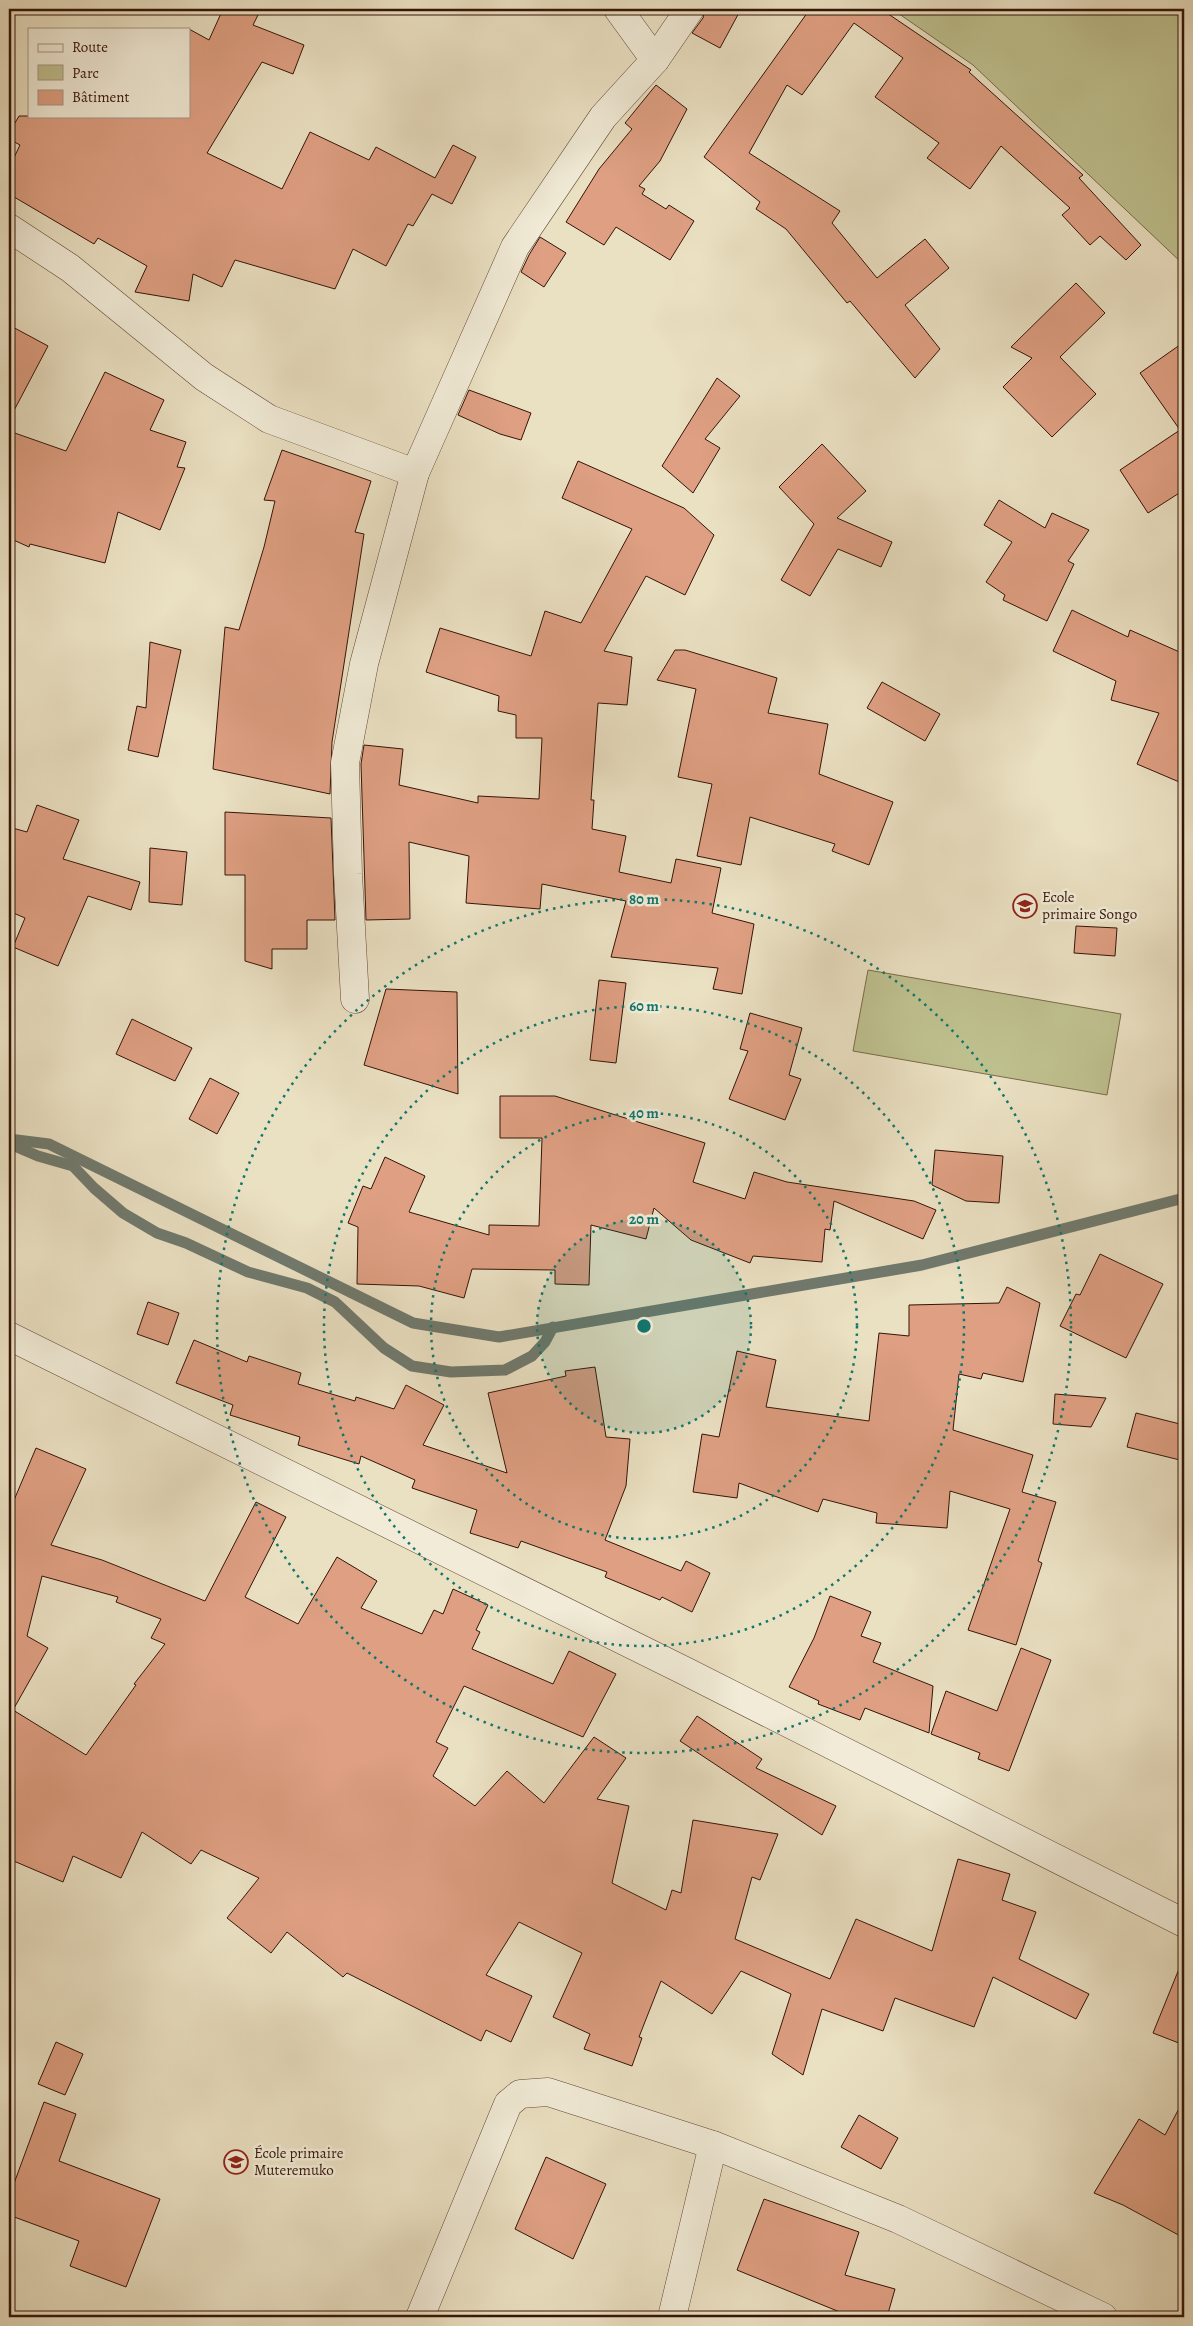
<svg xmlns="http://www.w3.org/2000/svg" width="1193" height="2326" viewBox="0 0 1193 2326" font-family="Alegreya,serif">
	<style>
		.green { fill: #bec08e; stroke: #7a6a4a }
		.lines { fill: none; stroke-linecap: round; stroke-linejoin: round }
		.stream { stroke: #70796d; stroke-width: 11 }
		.building { fill: #de9f82; stroke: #351407; fill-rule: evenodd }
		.minor-casing { stroke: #624736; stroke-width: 29 }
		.tertiary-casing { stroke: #624736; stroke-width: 29 }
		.minor { stroke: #f1ebd7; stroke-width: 28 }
		.tertiary { stroke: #f1ebd7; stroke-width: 28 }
		.ring { fill: none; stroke: #0f766e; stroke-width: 2.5; stroke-dasharray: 2.5 5 }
		.labels { text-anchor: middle; stroke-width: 5; stroke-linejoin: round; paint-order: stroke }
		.poi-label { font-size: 15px; fill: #351407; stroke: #f1ebd7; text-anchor: start }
		.centre { fill: #0f766e; stroke: #f1ebd7; stroke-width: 2.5 }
		.ring-label { font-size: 15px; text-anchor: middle; font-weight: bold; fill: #0f766e; stroke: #f1ebd7; stroke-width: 5; stroke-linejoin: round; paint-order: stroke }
	</style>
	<rect width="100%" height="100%" fill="#eae0c2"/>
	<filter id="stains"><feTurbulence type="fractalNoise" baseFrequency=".004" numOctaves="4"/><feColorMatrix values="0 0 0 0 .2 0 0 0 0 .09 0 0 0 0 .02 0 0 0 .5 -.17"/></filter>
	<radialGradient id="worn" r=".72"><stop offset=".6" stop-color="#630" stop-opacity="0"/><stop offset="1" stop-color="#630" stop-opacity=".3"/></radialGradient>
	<g class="green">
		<polygon points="892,9 1184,9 1184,265 973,65"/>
		<polygon points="868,970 1121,1014 1107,1095 853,1051"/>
	</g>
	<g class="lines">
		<g class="stream">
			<polyline points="9,1139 49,1144 413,1323 499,1337 922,1265 1184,1198"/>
			<polyline points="9,1141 17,1147 38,1156 73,1166 94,1188 123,1213 157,1233 186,1243 248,1272 307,1288 335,1302 384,1348 412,1366 451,1372 505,1370 532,1356 545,1342 553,1327"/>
		</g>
	</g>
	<g class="building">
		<polygon points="223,9 261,9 253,25 304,45 293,74 262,62 207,153 282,189 310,132 369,160 376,147 435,178 453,145 476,157 452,204 432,194 413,226 408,224 386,266 353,249 335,289 235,260 222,287 193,274 189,301 135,292 147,266 98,238 94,244 9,194 9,168 20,145 9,139 9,133 19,116 189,116 189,29 209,40"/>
		<polygon points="705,9 741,9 720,48 692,33 703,18"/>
		<polygon points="810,9 881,9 971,70 969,72 1083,175 1079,178 1141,245 1126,260 1100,236 1090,245 1062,215 1070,208 1001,146 970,189 927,158 939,143 875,97 903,58 854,23 802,95 787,85 749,153 840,211 832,223 877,278 925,239 949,268 905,305 940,349 915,378 850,301 847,303 786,229 756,209 760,202 704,157"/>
		<polygon points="656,85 687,109 660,161 639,186 645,189 642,194 666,209 669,205 694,221 670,260 616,227 604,245 566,222 599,169 632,129 625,123"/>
		<polygon points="540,237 566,253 544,287 521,272 529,255"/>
		<polygon points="1076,283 1105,313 1060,357 1096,394 1052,437 1003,387 1032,358 1011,347"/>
		<polygon points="9,325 48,346 9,420"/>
		<polygon points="1184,342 1184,490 1148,513 1120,470 1180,430 1140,373"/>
		<polygon points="105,372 164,400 150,430 186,442 177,467 185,468 160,530 118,512 105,563 30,544 29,547 9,538 9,431 66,451"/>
		<polygon points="717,378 740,396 705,439 720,448 693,493 662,466"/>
		<polygon points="469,390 531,413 521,440 500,434 458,415"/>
		<polygon points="822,444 866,491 837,518 892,542 881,567 838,549 810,596 781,580 814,524 779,487"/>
		<polygon points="282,450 371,481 355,532 364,534 332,742 330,794 213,769 225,627 239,630 264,547 275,501 264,500"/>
		<polygon points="578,461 684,508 714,535 685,595 646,576 604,651 632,657 627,705 598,703 591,800 594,800 592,829 626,836 619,872 671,883 676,859 721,868 712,913 754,924 742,994 713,989 718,968 611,957 626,901 542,884 540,909 466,903 469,856 409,842 410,919 366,920 361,764 364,745 403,749 399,785 478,803 478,796 539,799 542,738 516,738 516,715 498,711 499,696 426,672 440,628 531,656 545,611 581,623 632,529 562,498"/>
		<polygon points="999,500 1045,528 1052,513 1089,530 1068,561 1074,564 1047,621 1003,600 1005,595 986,582 1012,542 984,525"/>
		<polygon points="1072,610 1128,637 1130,630 1184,654 1184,784 1137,764 1159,713 1111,700 1116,681 1053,651"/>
		<polygon points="150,642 181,650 158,757 128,750 137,706 146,708"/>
		<polygon points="675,650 685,650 777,678 768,713 828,724 819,774 893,802 869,865 832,851 835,844 750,817 741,865 697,856 712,784 678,777 696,689 657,680"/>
		<polygon points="882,682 940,714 925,741 867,708"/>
		<polygon points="37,805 79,820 63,859 140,882 131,910 88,896 58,966 13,947 25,918 9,911 9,827 27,832"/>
		<polygon points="225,812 331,818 335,920 307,920 307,949 272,949 272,969 245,961 245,875 225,875"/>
		<polygon points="150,848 187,852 182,905 149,902"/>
		<polygon points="1076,926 1117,928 1115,956 1074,953"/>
		<polygon points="599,980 626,983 616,1063 590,1060"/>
		<polygon points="386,989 457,992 458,1094 364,1065"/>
		<polygon points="750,1013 802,1028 789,1075 801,1079 785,1120 729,1099 748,1051 740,1049"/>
		<polygon points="132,1019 192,1048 175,1081 116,1054"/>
		<polygon points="210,1078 239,1093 217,1134 189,1119"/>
		<polygon points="500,1096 555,1096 705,1143 693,1182 745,1199 754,1172 787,1182 914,1201 936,1210 923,1239 834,1201 830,1230 825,1229 822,1262 753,1256 750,1263 691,1240 654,1208 646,1239 591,1225 589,1285 555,1284 555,1270 472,1269 464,1298 419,1286 357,1284 358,1227 348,1223 363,1186 371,1189 385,1157 425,1176 409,1212 489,1235 489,1225 539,1226 542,1138 500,1138"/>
		<polygon points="935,1150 1003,1156 999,1203 966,1201 932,1185"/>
		<polygon points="1100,1254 1163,1284 1126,1358 1060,1326 1076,1294 1080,1295"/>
		<polygon points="1007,1287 1040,1303 1023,1382 983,1373 981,1379 959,1374 953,1430 1033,1455 1022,1492 1056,1502 1038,1561 1042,1563 1016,1645 968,1630 1010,1509 950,1491 947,1528 876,1523 877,1513 823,1499 818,1512 739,1483 737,1498 693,1492 702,1434 719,1437 737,1351 776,1360 766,1407 869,1421 879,1333 909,1336 909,1305 999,1303"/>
		<polygon points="148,1302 179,1313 168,1345 137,1334"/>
		<polygon points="194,1340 247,1362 249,1356 301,1373 298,1384 355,1401 356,1397 394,1409 406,1385 444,1405 423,1445 507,1473 488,1393 566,1376 565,1371 595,1367 606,1437 630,1439 626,1486 605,1540 681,1571 686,1561 710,1573 692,1612 662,1597 660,1600 605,1577 607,1572 521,1541 518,1548 470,1533 477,1510 412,1488 415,1480 361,1456 359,1464 298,1445 300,1437 230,1415 233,1405 176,1383"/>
		<polygon points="1055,1394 1106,1398 1091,1427 1053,1424"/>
		<polygon points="1136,1413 1184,1425 1184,1461 1127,1447"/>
		<path d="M36,1448L86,1469L51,1545L102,1560L205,1601L256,1502L286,1517L245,1597L298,1624L337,1557L377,1581L361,1608L422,1634L434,1610L443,1614L453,1589L488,1605L476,1630L480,1632L472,1649L553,1684L569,1651L616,1674L583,1737L464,1686L436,1742L448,1748L433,1776L475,1806L507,1771L544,1803L594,1737L626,1758L597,1799L629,1806L612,1883L666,1910L672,1890L681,1893L693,1820L778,1834L760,1880L752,1877L735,1939L830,1979L856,1919L932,1951L958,1859L1010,1874L1002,1900L1036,1912L1019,1959L1089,1994L1076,2019L993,1977L974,2027L895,1998L883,2031L822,2009L803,2075L772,2054L791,1994L741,1971L712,2014L661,1981L639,2037L642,2038L632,2066L584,2049L590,2034L553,2017L582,1953L519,1922L486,1975L532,1996L511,2042L486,2030L481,2041L347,1973L343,1977L287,1932L271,1953L227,1918L259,1878L201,1850L191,1864L142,1832L121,1878L73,1856L63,1882L9,1859V1512ZM42,1576L118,1597L116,1602L161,1619L151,1638L165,1644L134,1684L136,1685L86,1755L13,1710L48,1648L27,1636Z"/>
		<polygon points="830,1596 871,1612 861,1636 881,1643 873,1662 933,1686 929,1733 865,1708 860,1720 818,1704 819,1701 789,1687 814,1638"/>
		<polygon points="1021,1648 1051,1660 1009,1771 978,1759 980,1753 931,1734 946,1691 997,1711"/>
		<polygon points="697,1716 762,1759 756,1768 836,1806 822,1835 680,1741"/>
		<polygon points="1183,1959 1184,1959 1184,2045 1153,2033"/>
		<polygon points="56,2042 83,2054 65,2095 38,2084"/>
		<polygon points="1184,2099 1184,2238 1123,2205 1094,2193 1139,2119 1165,2135"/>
		<polygon points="44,2102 76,2114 59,2161 160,2199 126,2287 70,2266 79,2241 9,2215 9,2197"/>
		<polygon points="859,2115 898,2138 881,2169 841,2147"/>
		<polygon points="546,2157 606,2184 573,2259 515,2229"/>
		<polygon points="764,2199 859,2232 845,2275 895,2289 887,2317 852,2317 737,2270"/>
	</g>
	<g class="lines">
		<g class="minor-casing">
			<g id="minor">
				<polyline points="618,9 655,60"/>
				<polyline points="9,228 70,268 204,377 269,419 415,473"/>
				<polyline points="355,999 348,874 345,763 364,664 415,473 515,247 603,117 655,60 690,9"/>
				<polyline points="420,2317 508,2104 520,2094 548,2092 713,2145 898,2219 1103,2317"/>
				<polyline points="672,2317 713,2145"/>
			</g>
		</g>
		<g class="tertiary-casing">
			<polyline id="tertiary" points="9,1336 687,1672 1184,1923"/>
		</g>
		<use href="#minor" class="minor"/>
		<use href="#tertiary" class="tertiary"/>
	</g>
	<circle cx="644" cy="1326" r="107" fill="#0f766e" fill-opacity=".12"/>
	<g class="ring">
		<circle cx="644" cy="1326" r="107"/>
		<circle cx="644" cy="1326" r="213"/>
		<circle cx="644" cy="1326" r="320"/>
		<circle cx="644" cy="1326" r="427"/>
	</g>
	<defs>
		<g id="school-ring" transform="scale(1.25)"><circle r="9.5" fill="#f1ebd7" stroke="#8f2418" stroke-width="1.5"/><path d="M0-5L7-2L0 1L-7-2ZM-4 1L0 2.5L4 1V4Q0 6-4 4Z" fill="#8f2418"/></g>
	</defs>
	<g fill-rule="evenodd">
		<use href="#school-ring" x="1025" y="906"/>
		<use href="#school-ring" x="236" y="2162"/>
	</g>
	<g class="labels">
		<g class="poi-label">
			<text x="1042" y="902">Ecole<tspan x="1042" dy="17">primaire Songo</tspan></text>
			<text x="254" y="2158">École primaire<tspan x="254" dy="17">Muteremuko</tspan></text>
		</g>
	</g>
	<circle cx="644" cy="1326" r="8" class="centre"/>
	<g class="ring-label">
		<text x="644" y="904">80 m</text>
		<text x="644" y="1011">60 m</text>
		<text x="644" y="1118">40 m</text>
		<text x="644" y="1224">20 m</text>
	</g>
	<rect width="1193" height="2326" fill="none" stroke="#eae0c2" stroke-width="30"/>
	<rect x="10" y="10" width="1173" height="2306" fill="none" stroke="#351407" stroke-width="2.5"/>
	<rect x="15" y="15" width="1163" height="2296" fill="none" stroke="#351407"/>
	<rect x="28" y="28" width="162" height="90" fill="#f1ebd7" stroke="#a69584"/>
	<rect x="38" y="44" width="25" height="8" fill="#f1ebd7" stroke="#a69584"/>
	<text x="72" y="52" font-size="15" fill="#351407">Route</text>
	<rect x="38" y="65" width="25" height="15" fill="#bec08e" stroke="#a69584"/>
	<text x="72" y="78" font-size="15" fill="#351407">Parc</text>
	<rect x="38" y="90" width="25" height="15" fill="#de9f82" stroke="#a69584"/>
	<text x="72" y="102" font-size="15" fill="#351407">Bâtiment</text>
	<rect width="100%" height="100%" filter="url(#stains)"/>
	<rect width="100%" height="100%" fill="url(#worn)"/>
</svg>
